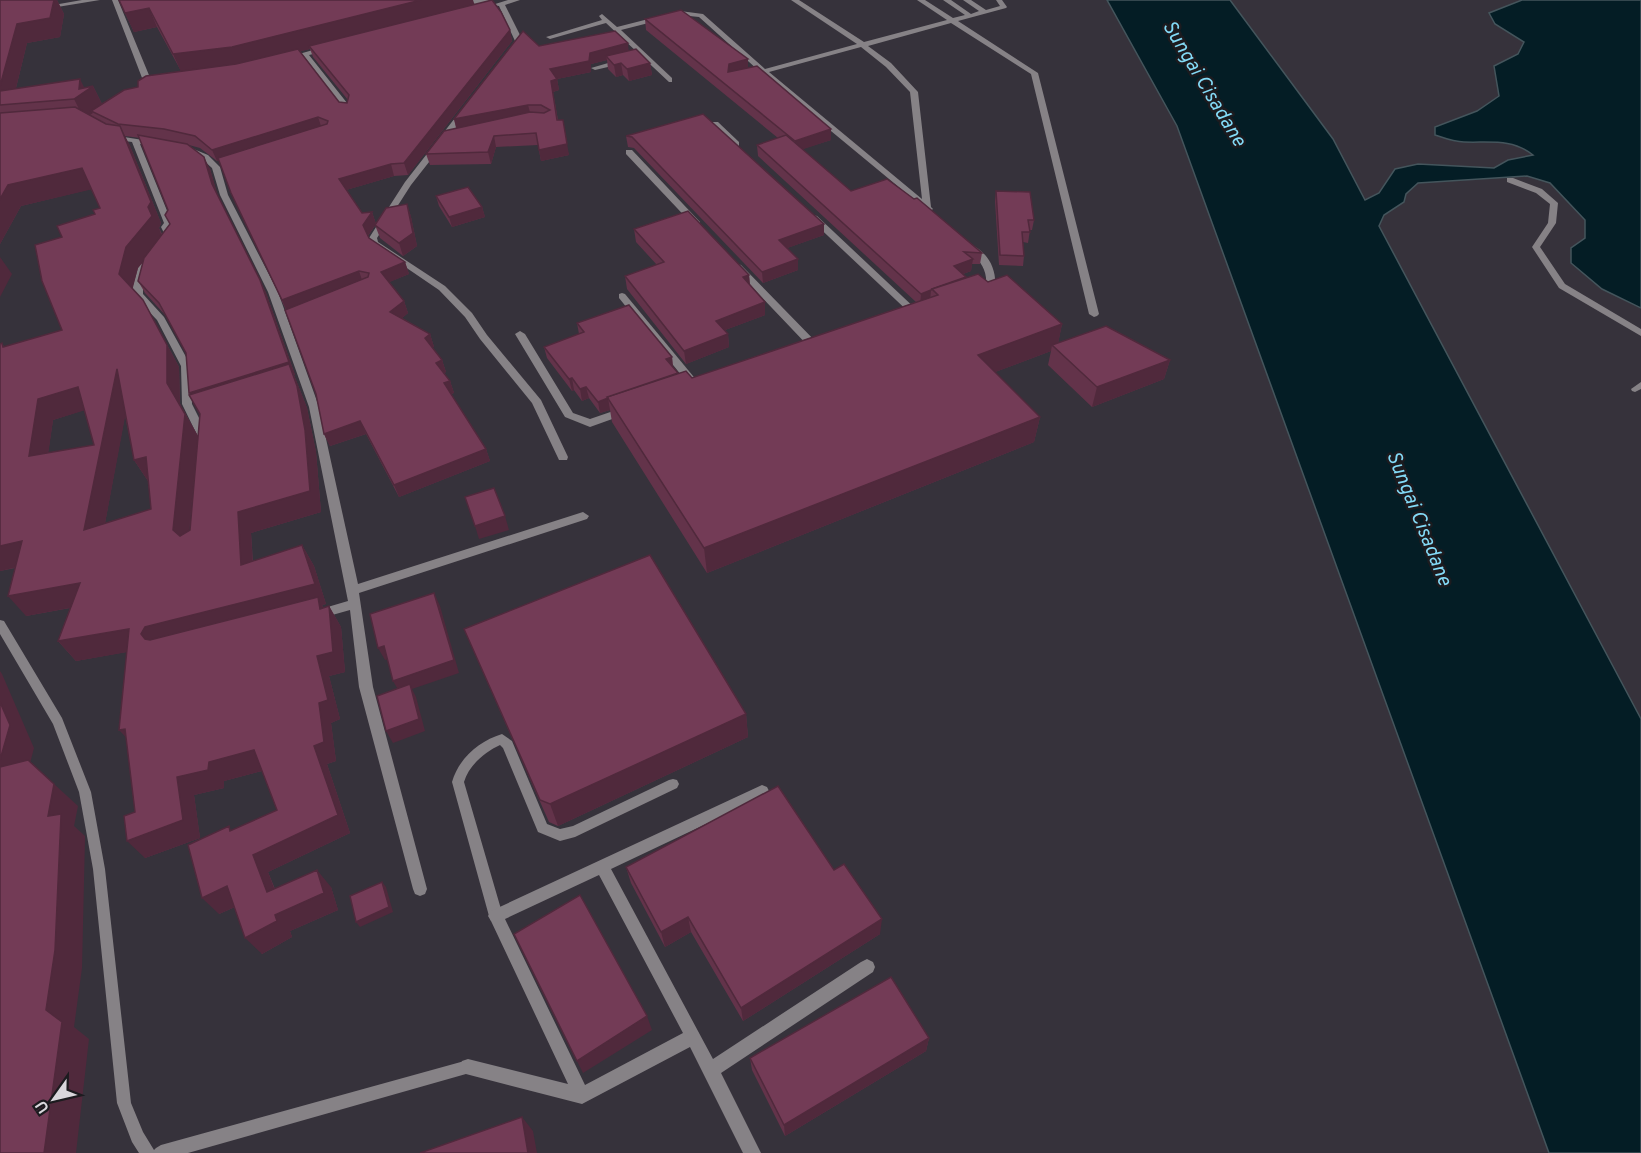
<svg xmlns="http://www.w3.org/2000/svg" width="1641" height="1153" viewBox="0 0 1641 1153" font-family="Overpass,sans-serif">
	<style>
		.water { fill: #041d25; stroke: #44555c; stroke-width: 1.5 }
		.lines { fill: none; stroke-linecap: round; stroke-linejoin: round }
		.lane { fill: #868286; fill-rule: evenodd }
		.street { fill: #868286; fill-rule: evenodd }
		.wall { fill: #63334a; fill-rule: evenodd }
		.shaded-wall { fill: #50293c }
		.building { fill: #733b56; stroke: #50293c; stroke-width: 1.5; fill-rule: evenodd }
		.labels { text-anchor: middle; stroke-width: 5; stroke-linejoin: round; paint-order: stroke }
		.water-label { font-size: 20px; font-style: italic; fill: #83daf6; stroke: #1c1b1f }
	</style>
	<rect width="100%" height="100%" fill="#36323b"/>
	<path class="water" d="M1107,0H1230L1333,139L1365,200L1379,193L1395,169L1418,164L1494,168L1508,160L1533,155C1512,138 1489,143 1464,142C1454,142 1444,138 1435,135V127L1477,111L1499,96L1494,66L1518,54L1524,42L1495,24L1489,13L1522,0H1641V308L1602,289L1571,263V248L1585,238V220L1550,183L1527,176L1418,183L1406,194L1404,202L1384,215L1379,226L1641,719V1153H1549L1177,126Z"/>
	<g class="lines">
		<g class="lane">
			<polygon points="1507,178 1513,178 1542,189 1558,203 1556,223 1540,247 1565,284 1641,329 1641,336 1559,288 1532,247 1548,223 1550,204 1536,193 1507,182"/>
			<polygon points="1641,382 1641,389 1635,392 1632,391 1631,389"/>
			<polygon points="0,620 4,621 62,718 91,792 105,869 131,1103 143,1132 154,1150 156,1148 161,1145 468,1060 473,1062 475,1067 473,1072 188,1153 139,1153 132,1142 117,1103 93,869 79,792 53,724 0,634"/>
			<path d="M502,734L512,741L547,824L560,829L573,826L669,780L673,779L677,780L679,784L677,788L575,837L560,841L538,832L503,748L500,745C485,752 469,765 464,782L503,916L501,921L496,922L491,921L489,916L452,782C459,758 479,741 502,734Z"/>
		</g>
		<g class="street">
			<polygon points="82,0 100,0 45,9 42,7"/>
			<polygon points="112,0 118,0 151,80 160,80 160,84 148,85 144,83"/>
			<polygon points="463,0 491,0 478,5"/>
			<polygon points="508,0 520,0 505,5 523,41 512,52 508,50 515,41 499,6 492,5"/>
			<path d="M791,0H799L864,42L947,20L917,0H925L953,18L965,15L943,0H951L971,14L979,11L963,0H971L986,10L1000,6L996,0H1002L1007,7L1006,8L958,21L1038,73L1099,314L1097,316L1094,317L1089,314L1031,74L951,23L868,46L891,63L918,92L931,207L933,209L929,212L762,74L754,75V71L758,70L699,17L680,15L621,30L672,78V82H669L606,23L550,39L546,37L602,20L599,16L602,14L617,27L680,11L703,14L765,69L857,44ZM861,47L886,67L910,92L922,199L769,72Z"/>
			<polygon points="327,46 330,46 330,50 309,55 351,108 351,112 345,112 302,57 289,60 285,58"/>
			<polygon points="622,59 626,61 625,63 595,70 591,68"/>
			<polygon points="462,109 469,111 411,185 377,238 378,242 445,286 472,313 487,335 541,400 568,457 567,460 559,460 532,403 480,339 465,317 439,290 370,243 369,238 405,182"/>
			<polygon points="712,122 718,122 739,142 739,146 733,146 712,126"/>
			<polygon points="111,135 156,142 160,144 156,146 140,144 172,223 169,227 174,237 171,243 165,243 164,241 166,237 161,227 164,223 132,142 111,139"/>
			<polygon points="185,148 191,148 208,155 220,167 228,195 278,292 319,407 358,584 583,512 589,516 587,519 359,593 373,687 427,889 425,894 420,896 415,894 413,889 359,687 350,610 318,619 314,617 312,614 314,611 348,601 309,407 268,292 220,195 212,168 202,159 185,152"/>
			<polygon points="626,150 632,150 700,222 700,226 694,226 626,154"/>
			<polygon points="814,215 817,216 919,312 919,316 913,316 811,220 811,216"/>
			<path d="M970,244C988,252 997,269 995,288L983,294L978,291L986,287C988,267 978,260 966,247Z"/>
			<polygon points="143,263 148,266 143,282 143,294 164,317 191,366 192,404 209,438 208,441 200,441 182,404 181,366 157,320 133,295 133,282 138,266"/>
			<polygon points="738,264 741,265 820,346 820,350 812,350 735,269 733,267"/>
			<polygon points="622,293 625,294 698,382 698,386 690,386 619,298 619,294"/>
			<polygon points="520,331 525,334 573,413 590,419 625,407 629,409 630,411 629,413 590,427 565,417 515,334"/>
			<path d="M762,785L767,787L769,791L767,795L611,869L713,1059L861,962L867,959L873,962L875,967L873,972L721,1073L761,1153H743L690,1047L582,1104L462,1073L460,1067L462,1061L468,1059L568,1084L491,921L488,916L491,911ZM599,875L683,1033L585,1085L505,919Z"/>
		</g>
	</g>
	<g class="wall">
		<path d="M0,0H57L64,14L60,37L27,43L16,88H85L93,86L102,104L138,87L181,71L157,27L134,32L125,13L474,4L510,30L512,41L408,175L394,176L346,190L362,213L372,212L376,224L368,236L369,238L405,262L409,274L389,282L404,301L408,313L402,318L430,334L434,347H432L442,360L446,372L444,373L450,381L454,393L451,394L486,449L490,461L399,497L366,434L330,446L324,434L316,394L286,310L231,193L219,161H217L200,148L189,145L210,169L217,194L266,293L295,375H294L307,408L316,452L321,512L251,533L253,562L302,545L314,566L326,604L322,605L324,608L329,606L341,627L345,672L329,676L340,719L331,723L336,761L327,764L350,833L268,872L275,889L331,887L338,910L290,931L292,937L262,954L235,907L219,914L232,830L277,810L262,771L224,781V788L194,795L200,838L145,858L135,812L126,652L76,661L58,641L70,608L26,616L15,568L0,571V344L2,343L4,347L62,330V237L95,214L100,208L91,189L21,206L0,244ZM310,49L313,57L348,100L347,103L339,102L300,51ZM125,136L140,138L168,210L170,224L162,234L159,228L161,223L130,146ZM144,261L138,281L145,293L166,316L186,353L190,395L200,414L190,530L189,531L198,436L180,404L179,367L143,300L132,289L138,268ZM84,410L94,445L48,453L53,420ZM125,415L134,460L148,481L151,509L105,523Z"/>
		<polygon points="645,19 748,59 748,68 831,129 831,140 802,149 851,191 982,253 980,264 972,264 971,271 963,274 966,277 988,282 1062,324 1058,343 1170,360 1164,379 1092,407 1048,365 1051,351 995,372 1040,417 1034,442 707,573 612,422 610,410 600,413 589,398 582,401 574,390 572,391 547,358 544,347 579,334 577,323 672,357 673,368 678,373 692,378 916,302 758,156 757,145 778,138 646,30"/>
		<polygon points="539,46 629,51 650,63 652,75 629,81 623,75 616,77 608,69 607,60 591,64 591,72 557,79 559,90 553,92 558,120 569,155 541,161 538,145 496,147 491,164 430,165 426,154 456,128 454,119"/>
		<polygon points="703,114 824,235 787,248 798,259 798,270 763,283 634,148 628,147 626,136"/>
		<polygon points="996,191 1034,220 1032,230 1030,230 1028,243 1023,242 1024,256 1023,266 999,265 995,201"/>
		<polygon points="436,196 482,207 485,217 452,227 439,206"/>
		<polygon points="407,204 411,217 417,246 403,256 380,238 375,225"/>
		<polygon points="634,229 749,275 750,285 765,315 725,330 728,334 729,347 686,364 627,289 625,276 657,265 636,242"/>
		<polygon points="464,629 746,714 748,737 558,826 549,822"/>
		<polygon points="626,867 834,870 880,934 743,1021 691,932 665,947 631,883"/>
		<polygon points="929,1038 926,1051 785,1136 752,1070 750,1058"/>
	</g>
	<g class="shaded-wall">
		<polygon points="0,0 57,0 64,14 60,37 27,43 12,104 0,93"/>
		<polygon points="421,0 473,0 475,6 309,46 310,49 240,67 182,74 173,54"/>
		<polygon points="149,8 157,27 134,32 125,13"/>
		<polygon points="510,30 512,41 408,175 404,163"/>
		<polygon points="628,43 629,54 606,56 607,60 591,64 591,72 552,80 550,69 590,53"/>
		<polygon points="748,59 748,70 728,72 729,64"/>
		<polygon points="621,63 623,75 616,77 614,65"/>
		<polygon points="650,63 652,75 629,81 627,69"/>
		<polygon points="80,79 86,91 93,86 103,106 91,111 93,113 84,119 74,99 79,89"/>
		<polygon points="557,79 559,90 553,92 551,81"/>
		<polygon points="528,105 531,116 457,130 454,119"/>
		<polygon points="318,117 322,129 217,161 212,150"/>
		<polygon points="563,120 569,155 541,161 539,150"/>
		<polygon points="120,126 130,146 161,223 159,228 162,237 138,268 131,295 119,274"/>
		<polygon points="831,129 831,140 795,152 795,141"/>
		<polygon points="494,136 496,147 491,164 488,152"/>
		<polygon points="204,157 210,169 218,196 212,184"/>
		<polygon points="391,164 394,176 343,191 339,179"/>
		<polygon points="82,168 93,189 21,206 0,244 0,199 8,185"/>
		<polygon points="407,204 411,217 417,246 403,256 399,243"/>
		<polygon points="482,207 485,217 452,227 449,217"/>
		<polygon points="372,212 376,224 367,237 363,225"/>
		<polygon points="824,224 824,235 779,251 779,240"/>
		<polygon points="0,257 12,274 0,297"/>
		<polygon points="798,259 798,270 763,283 762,272"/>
		<polygon points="973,259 971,271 952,278 954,266"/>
		<polygon points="405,262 409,274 385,284 381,272"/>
		<polygon points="359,271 363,283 287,312 282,300"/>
		<polygon points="749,275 750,288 743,277"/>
		<polygon points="260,280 266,293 295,375 294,375 307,408 316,452 321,512 251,533 254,586 241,565 238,512 310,491 196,405 189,393"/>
		<polygon points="931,290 930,302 920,306 921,294"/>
		<polygon points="143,300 179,367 180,404 198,436 187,551 173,530 167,383"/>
		<polygon points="404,301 408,313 395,324 390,312"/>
		<polygon points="765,302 765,315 717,333 716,321"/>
		<polygon points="1062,324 1057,349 1052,345 1051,351 974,380 978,355"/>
		<polygon points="430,334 434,347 429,350 425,338"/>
		<polygon points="728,334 729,347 686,364 684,351"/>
		<polygon points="672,357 673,369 666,359"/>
		<polygon points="442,360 446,372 440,375 436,363"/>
		<polygon points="1170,360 1164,379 1092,407 1097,387"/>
		<polygon points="117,369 130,391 100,550 84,530"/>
		<polygon points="572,378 574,390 572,391 569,379"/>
		<polygon points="450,381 454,393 448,395 444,383"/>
		<polygon points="78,387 92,408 53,420 45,477 29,456 38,399"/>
		<polygon points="586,387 589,398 582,401 580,389"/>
		<polygon points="608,398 610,410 600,413 598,402"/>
		<polygon points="1040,417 1034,442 707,573 704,548"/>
		<polygon points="360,421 366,434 330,446 324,434"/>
		<polygon points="486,449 490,461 399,497 394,485"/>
		<polygon points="146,457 148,481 134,460"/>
		<polygon points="505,516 509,530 479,539 475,526"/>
		<polygon points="22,541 39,562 0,571 0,546"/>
		<polygon points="302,545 314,566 326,604 322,605 329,618 329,606 341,627 345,672 329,676 340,719 331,723 336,761 327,764 350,833 268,872 282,909 267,892 253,855 338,815 160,647 145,639 141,634 145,627"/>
		<polygon points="80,583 96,603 26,616 8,596"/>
		<polygon points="434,593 440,606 459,673 412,689 416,697 425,731 393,743 386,731 400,693 393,681"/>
		<polygon points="129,629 145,649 76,661 58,641"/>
		<polygon points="384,646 391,658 385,660 378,648"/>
		<polygon points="0,671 2,674 34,748 23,790 0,769"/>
		<polygon points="746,714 748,737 558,826 550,804"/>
		<polygon points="125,729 137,749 119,730"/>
		<polygon points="254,750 269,769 224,781 224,788 194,795 200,838 145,858 127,841 177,777 209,762"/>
		<polygon points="54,784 78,806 74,826 85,836 85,838 82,968 74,1027 89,1039 76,1153 44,1153 48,816"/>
		<polygon points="317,870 331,887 338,910 290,931 292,937 262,954 245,938"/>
		<polygon points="382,882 386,887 393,912 360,927 356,922"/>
		<polygon points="227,886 244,903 219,914 202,898"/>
		<polygon points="688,917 691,932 665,947 661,932"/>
		<polygon points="882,919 880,934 743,1021 741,1008"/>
		<polygon points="647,1016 652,1030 583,1073 577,1061"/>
		<polygon points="929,1038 926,1051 785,1136 784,1125"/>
		<polygon points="522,1117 533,1131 537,1153 528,1153"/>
	</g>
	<g class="building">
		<polygon points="0,0 54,0 50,18 17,24 0,86"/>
		<polygon points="119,0 421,0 232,47 173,54 149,8 125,13"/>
		<polygon points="492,0 501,12 510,30 404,163 391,164 339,179 362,213 372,212 363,225 369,238 405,262 381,272 404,301 390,312 430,334 425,338 442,360 436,363 450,381 444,383 486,449 394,485 360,421 324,434 316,394 285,310 368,277 369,273 359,271 282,300 231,193 218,158 327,124 328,121 318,117 212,150 195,136 164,129 118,124 91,111 124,90 138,87 138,81 146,76 236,64 298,49 339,102 347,103 349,95 309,46"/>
		<polygon points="681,10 748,59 729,64 728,72 757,66 831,129 795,141 645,19"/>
		<polygon points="523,31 539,46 615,31 628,43 590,53 589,61 550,69 557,79 551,81 557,120 563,120 567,144 539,150 536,133 494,136 488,152 426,154 444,131 530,112 544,113 550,110 541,105 528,105 454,119"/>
		<polygon points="636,49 650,63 627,69 621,63 614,65 606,56"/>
		<polygon points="80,79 79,89 93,86 74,99 0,105 0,91"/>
		<path d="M75,107L106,124L120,126L151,202L148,207L152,216L126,247L119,274L143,300L167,345V383L185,414L173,530L180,536L190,530L200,414L189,395L289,364L297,386L305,430L310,491L238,512L241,565L302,545L315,584L145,627L141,634L145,639L150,640L318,597L320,609L329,606L333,652L317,656L328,700L319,703L324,742L314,746L338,815L253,855L267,892L317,870L324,893L275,915L277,921L245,938L227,886L202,898L188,845L229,826L230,831L277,810L254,750L209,762L208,770L177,777L183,820L127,841L124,816L135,812L125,729L119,730L129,629L58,641L80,583L8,596L22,541L0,546V344L2,343L3,347L62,330L42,281L35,245L62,237L57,226L95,214L93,210L100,208L82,168L8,185L0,199V113ZM117,369L134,460L146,457L151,509L84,530ZM78,387L94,445L29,456L38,399Z"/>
		<polygon points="703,114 824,224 779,240 798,259 762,272 632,137 626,136"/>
		<polygon points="138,135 187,144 204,157 212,184 260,280 289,362 189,393 186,353 159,303 138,281 144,258 170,224 165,215 168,210"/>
		<polygon points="786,135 851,191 887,179 914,199 917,198 982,253 964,252 973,259 954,266 966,277 932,289 931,290 921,294 757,145"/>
		<polygon points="468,187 482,207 449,217 436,196"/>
		<polygon points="996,191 1030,192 1034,220 1028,220 1030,232 1022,232 1024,256 1000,255"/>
		<polygon points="407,204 413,233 399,243 375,225 386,208"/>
		<polygon points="688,211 749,275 743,277 765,302 716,321 728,334 684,351 625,276 664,262 634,229"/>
		<polygon points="978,274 988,282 1007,275 1062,324 978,355 1040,417 704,548 607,397 686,371 692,378 938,295 932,289"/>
		<polygon points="629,305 672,357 666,359 678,373 607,397 608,398 598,402 586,387 580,389 572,378 569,379 544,347 584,332 577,323"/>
		<polygon points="1106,326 1170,360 1097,387 1052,345"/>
		<polygon points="494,488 505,516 475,526 465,497"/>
		<polygon points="650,555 746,714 550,804 540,800 464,629"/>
		<polygon points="434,593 454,660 393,681 384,646 378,648 370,614"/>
		<polygon points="410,684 419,719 386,731 377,696"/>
		<polygon points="0,702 10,725 0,760"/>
		<polygon points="28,760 54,784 48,816 61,814 61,816 55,950 46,1010 62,1022 44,1153 0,1153 0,767"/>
		<polygon points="778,786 834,870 844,864 882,919 741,1008 688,917 661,932 626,867"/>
		<polygon points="382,882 389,907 356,922 350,896"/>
		<polygon points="580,895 647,1016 577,1061 514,934"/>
		<polygon points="891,977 929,1038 784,1125 750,1058"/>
		<polygon points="522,1117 528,1153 420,1153"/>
	</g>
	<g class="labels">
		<g class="water-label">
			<text transform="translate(1205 83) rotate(59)" y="7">Sungai Cisadane</text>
			<text transform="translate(1420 518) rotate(68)" y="7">Sungai Cisadane</text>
		</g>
	</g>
	<g transform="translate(54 1099) rotate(236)" stroke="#1c1b1f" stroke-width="4.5" paint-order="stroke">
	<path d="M0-4.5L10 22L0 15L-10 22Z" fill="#d9d7dc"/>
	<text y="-9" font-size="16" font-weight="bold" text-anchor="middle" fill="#d9d7dc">U</text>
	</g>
</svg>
